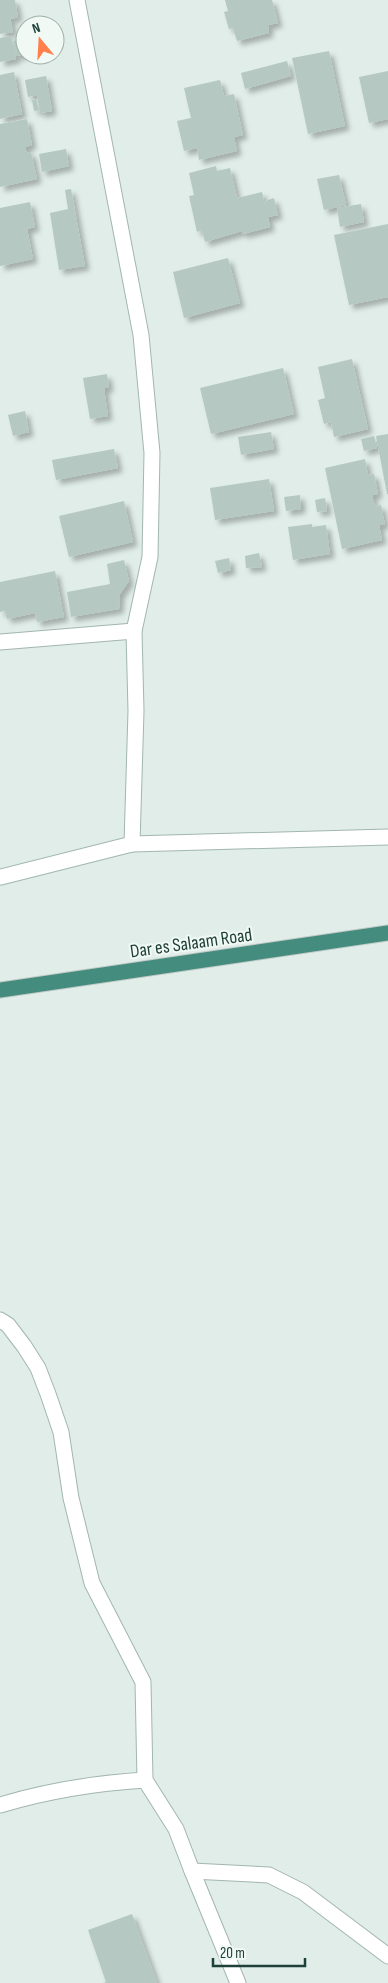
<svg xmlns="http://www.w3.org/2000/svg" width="388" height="1983" viewBox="0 0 388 1983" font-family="'Sofia Sans Condensed',sans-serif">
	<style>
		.building { fill: #b5c8c1; filter: url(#shadow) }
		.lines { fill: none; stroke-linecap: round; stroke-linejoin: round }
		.minor-casing { stroke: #a2b6b0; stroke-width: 17 }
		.trunk-casing { stroke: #c0cac7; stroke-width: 17 }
		.minor { stroke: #fff; stroke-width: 15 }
		.trunk { stroke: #448c7e; stroke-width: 15 }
		.labels { text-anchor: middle; stroke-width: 4; stroke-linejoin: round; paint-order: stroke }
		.street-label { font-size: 19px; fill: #1f4038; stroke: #f1f9f5 }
	</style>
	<defs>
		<filter id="shadow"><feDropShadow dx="4.5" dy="4.5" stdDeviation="2.5" flood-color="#0004"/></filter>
	</defs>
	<rect width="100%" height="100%" fill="#e0ede8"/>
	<g class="building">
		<polygon points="0,0 15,0 18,17 11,19 8,7 13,32 0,34"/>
		<polygon points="225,0 272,0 278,23 268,25 269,33 237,41 233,28 229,29 224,12 228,11"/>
		<polygon points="11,36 16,59 0,62 0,38"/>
		<polygon points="25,38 25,54 16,56 13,41"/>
		<polygon points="329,51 345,126 308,134 292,58"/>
		<polygon points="287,61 291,76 245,89 241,73"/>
		<polygon points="388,71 388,119 369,123 359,77"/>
		<polygon points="14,72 22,114 0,119 0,75"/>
		<polygon points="46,76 52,111 40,113 37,95 28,97 25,80"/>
		<polygon points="220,80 224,96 234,94 243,135 234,137 237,151 199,160 197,148 184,151 177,121 191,118 184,88"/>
		<polygon points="36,99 39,110 34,111 32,100"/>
		<polygon points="27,119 32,145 25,147 27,153 31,152 37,179 0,187 0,124"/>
		<polygon points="66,149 69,166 42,172 39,154"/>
		<polygon points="216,166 217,171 230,168 237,198 262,192 266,209 265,201 274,198 278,215 268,217 270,227 243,234 242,231 205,242 202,230 197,232 189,196 194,195 189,173"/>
		<polygon points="339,175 346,205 324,210 317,179"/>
		<polygon points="71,189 85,266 59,270 50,213 68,209 65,190"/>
		<polygon points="30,202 35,227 27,229 33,259 0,266 0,208"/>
		<polygon points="361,204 364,222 340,227 337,208"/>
		<polygon points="388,224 388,297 349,305 334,235"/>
		<polygon points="228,258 240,303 184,318 173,272"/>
		<polygon points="352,359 368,429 334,437 331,422 324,424 318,400 325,398 318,367"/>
		<polygon points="283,368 294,414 211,434 200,388"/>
		<polygon points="107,374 109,388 104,388 108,416 90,419 83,378"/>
		<polygon points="25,411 29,432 13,436 8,415"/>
		<polygon points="271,432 274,449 241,455 238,437"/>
		<polygon points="388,434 388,494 387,494 376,436"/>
		<polygon points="374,436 377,448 364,451 361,439"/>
		<polygon points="114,449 118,468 56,480 52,460"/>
		<polygon points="365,459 368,475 374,474 378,494 372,495 375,506 381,505 385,525 379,525 382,540 342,549 325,468"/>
		<polygon points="269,479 274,511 215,520 210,488"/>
		<polygon points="300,495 301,509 286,511 284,497"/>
		<polygon points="325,498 327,511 317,512 315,500"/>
		<polygon points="124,501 133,542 69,557 59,516"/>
		<polygon points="312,524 312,527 326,525 330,554 293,560 288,527"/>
		<polygon points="259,553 262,567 246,568 245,556"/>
		<polygon points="229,558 231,570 218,573 215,561"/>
		<polygon points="124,560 129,581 120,594 119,609 71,617 67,592 110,584 107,564"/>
		<polygon points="55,571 64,617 37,622 35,613 7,619 5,611 0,612 0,582"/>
		<polygon points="132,1914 157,1983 103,1983 106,1982 88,1930"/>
	</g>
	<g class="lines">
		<g class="minor-casing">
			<g id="minor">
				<polyline points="0,642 134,631"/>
				<polyline points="132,844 388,837"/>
				<polyline points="1,877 132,844 136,711 134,631 150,557 152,453 141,335 77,0"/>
				<polyline points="0,1320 8,1325 24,1346 38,1368 48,1394 61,1432 71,1498 92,1583 143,1682 145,1780 176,1829 192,1871 238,1983"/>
				<path d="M0,1805C47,1791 96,1783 145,1780"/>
				<polyline points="192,1871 269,1875 303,1892 388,1956"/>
			</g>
		</g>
		<g class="trunk-casing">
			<polyline id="trunk" points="0,990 388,933"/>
		</g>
		<use href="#minor" class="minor"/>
		<use href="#trunk" class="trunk"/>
	</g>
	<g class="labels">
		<g class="street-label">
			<text transform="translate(191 942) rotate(-8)" y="7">Dar es Salaam Road</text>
		</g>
	</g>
	<g transform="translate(40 40) rotate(342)"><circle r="24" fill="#f1f9f5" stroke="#9dafa9"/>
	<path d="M0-4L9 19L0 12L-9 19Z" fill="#ff804c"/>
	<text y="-8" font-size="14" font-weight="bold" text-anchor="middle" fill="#1f4038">N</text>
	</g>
	<path d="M213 1958v8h92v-8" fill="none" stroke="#1f4038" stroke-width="2.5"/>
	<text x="220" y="1958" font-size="15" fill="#1f4038" stroke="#f1f9f5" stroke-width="4" paint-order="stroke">20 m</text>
</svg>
